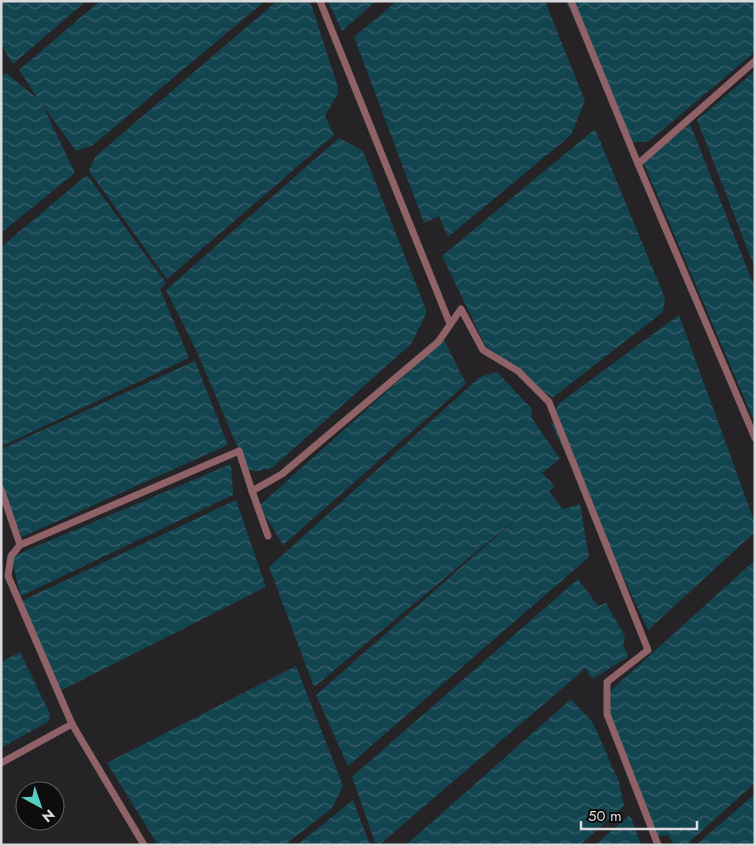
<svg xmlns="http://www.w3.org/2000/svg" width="756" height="846" viewBox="0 0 756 846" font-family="Jost,sans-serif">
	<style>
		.water { fill: url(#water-waves) }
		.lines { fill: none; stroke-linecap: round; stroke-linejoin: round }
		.lane { stroke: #8e6266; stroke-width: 7 }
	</style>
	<defs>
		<pattern id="water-waves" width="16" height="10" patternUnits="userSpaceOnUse" patternTransform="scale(1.25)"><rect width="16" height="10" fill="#134550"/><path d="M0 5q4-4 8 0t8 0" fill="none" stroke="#355f69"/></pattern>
	</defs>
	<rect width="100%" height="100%" fill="#252326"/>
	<g class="water">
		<polygon points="1,1 86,1 13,64 1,45"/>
		<polygon points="100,1 265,1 93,145 76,151 42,104 75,173 1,233 1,76 6,73 38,99 19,70"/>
		<polygon points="277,1 310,1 338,87 337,95 325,116 334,135 167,279 89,171 95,157"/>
		<polygon points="328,1 376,1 342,31"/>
		<polygon points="397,1 545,1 585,101 571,135 448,237 439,216 424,223 354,37"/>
		<polygon points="566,1 754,1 755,52 649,141 630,143"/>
		<polygon points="755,71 755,268 697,120"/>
		<polygon points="690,124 755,288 755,423 643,162"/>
		<polygon points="595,129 665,298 663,312 552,398 486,347 442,256"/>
		<polygon points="339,138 363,151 427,312 411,344 272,468 259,471 249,470 241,455 197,352 166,290"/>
		<polygon points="87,175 166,283 160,289 189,358 2,446 1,247"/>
		<polygon points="679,315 755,523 755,532 648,630 552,425 558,404"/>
		<polygon points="444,340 466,384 283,545 259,506"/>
		<polygon points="195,361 228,445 22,537 1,490 1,449"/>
		<polygon points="497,372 532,409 531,417 560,459 542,473 555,486 549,492 563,509 580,504 589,557 348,766 316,695 524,512 314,687 269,567 480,377"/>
		<polygon points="231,464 233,495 21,596 11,557"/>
		<polygon points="236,500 266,587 56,693 19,602"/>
		<polygon points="755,560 755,783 686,845 675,845 668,835 656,837 603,711 608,693"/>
		<polygon points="578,579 598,606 606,603 625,636 623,645 628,657 592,679 586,668 379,845 376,845 352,777"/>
		<polygon points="20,652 50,714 48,722 1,748 1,662"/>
		<polygon points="296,666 343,786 332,808 285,845 158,845 107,763"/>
		<polygon points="571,699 593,723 619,782 624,806 580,845 406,845"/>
		<polygon points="755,794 755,845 696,845"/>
		<polygon points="353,800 370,845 297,845"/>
		<polygon points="630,815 641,845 595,845"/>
	</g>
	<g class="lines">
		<g class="lane">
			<polyline points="320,1 450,324"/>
			<polyline points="571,1 638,164 755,438"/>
			<polyline points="638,164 755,61"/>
			<polyline points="1,489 20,545 11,556 8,576 72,724 144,845"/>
			<polyline points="252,491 268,536"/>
			<polyline points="20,545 239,451 252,491 282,474 438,342 461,309 483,350 518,371 549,402 648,650 607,682 607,714 658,845"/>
			<polyline points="1,763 72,724"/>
		</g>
	</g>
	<rect width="756" height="846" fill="none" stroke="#dbd9db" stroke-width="5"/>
	<g transform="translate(40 806) rotate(140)"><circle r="24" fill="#0e0d0e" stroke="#605f60"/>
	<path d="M0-4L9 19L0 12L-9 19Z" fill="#56cec4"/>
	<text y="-8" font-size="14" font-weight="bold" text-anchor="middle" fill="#dbd9db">N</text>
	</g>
	<path d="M581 821v8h116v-8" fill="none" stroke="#dbd9db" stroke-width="2.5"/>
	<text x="588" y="821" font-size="15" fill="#dbd9db" stroke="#0e0d0e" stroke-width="4" paint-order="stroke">50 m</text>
</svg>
